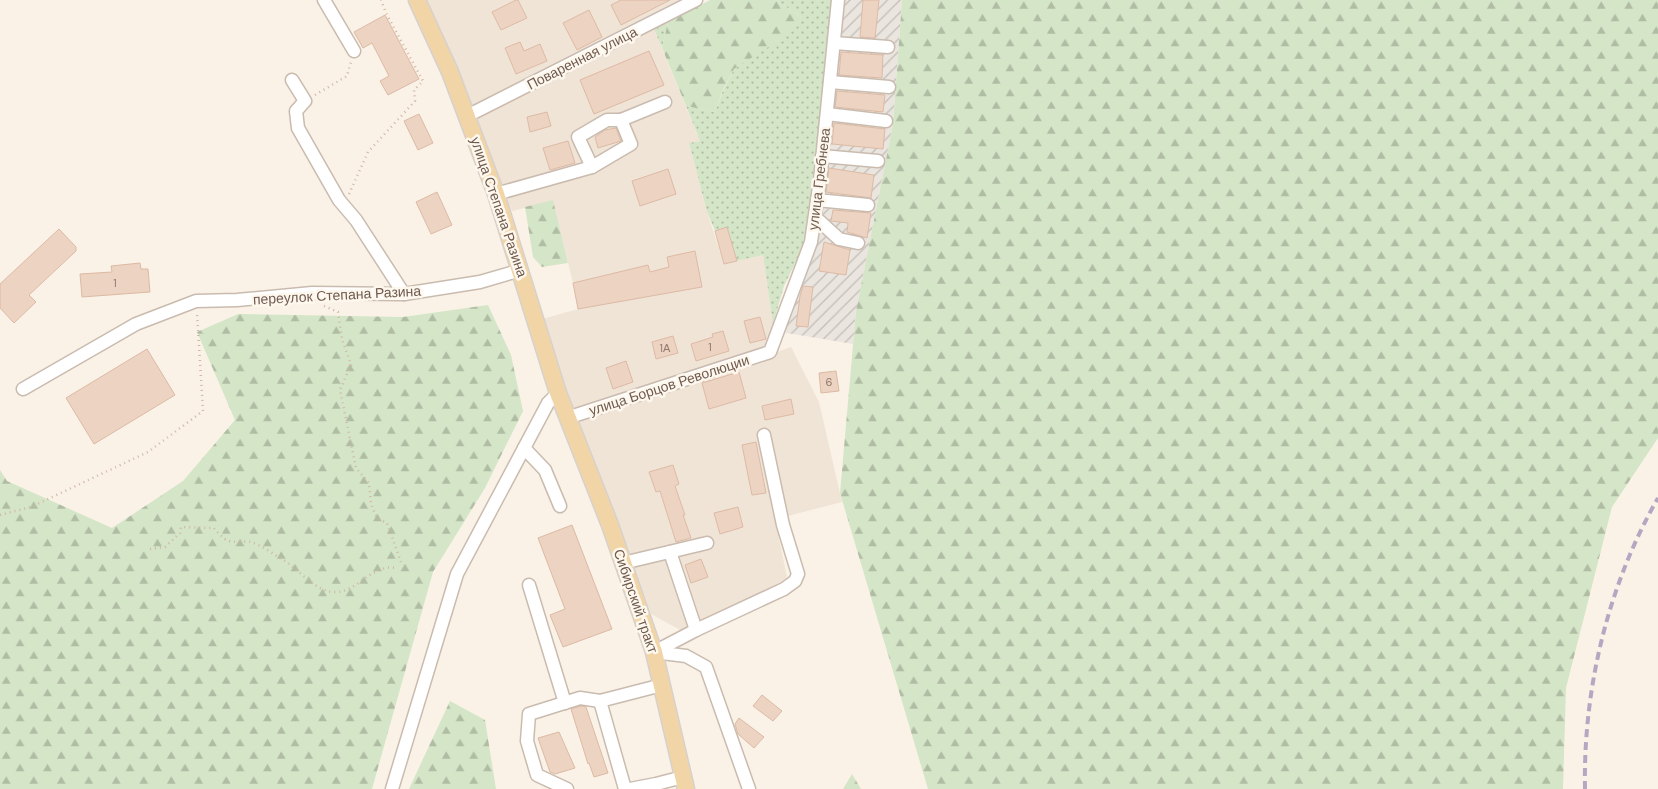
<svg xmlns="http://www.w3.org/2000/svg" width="1658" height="789" viewBox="0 0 1658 789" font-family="'DM Sans',sans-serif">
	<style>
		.residential { fill: #f0e4d7 }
		.industrial { fill: url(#industrial-furrows) }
		.grass { fill: url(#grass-dots) }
		.forest { fill: url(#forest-firs) }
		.building { fill: #ecd3c2; stroke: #ddbaa4 }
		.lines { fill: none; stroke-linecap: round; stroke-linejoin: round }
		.minor-casing { stroke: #cabbaf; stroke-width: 15 }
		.major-casing { stroke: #d7d1ce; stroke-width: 19 }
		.path { stroke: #d1b6a5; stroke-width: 2.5; stroke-dasharray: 1 4; stroke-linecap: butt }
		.minor { stroke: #fff; stroke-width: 12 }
		.major { stroke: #f1d5a7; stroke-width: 16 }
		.rail { stroke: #b5a7c2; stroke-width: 4; stroke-dasharray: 8 5; stroke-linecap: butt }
		.labels { text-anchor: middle; stroke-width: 5; stroke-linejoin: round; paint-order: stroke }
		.number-label { font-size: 11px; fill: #8f796c }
		.street-label { font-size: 14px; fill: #705b4f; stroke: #fdf7ed }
	</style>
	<defs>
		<pattern id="industrial-furrows" width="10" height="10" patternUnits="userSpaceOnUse" patternTransform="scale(1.25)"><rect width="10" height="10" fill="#ebe5e0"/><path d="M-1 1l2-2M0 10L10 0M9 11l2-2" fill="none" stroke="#c3bdb8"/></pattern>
		<pattern id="grass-dots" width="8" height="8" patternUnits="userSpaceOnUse" patternTransform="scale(1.25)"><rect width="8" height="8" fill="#d4e6c7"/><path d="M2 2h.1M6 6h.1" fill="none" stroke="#b0bda4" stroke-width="1.8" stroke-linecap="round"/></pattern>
		<pattern id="forest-firs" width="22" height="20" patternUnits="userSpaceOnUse" patternTransform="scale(1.25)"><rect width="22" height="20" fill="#d4e6c7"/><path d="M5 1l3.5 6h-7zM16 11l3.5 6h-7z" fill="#b0bda4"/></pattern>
	</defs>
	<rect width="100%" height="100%" fill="#faf2e7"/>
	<g class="residential">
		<polygon points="422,0 689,0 469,110"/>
		<polygon points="653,27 700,141 689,143 707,212 724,264 763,255 773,324 767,348 570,412 539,320 578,309 573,283 553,201 512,211 472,117"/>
		<polygon points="791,347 819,402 842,502 784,517 767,430 757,433 787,577 773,587 682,631 651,614 619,523 571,420 749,362"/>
	</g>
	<polygon class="industrial" points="842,0 902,0 893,124 856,311 853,344 781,332 814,244"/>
	<g class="grass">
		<polygon points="776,0 832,0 820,133 807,239 784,286 773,324 763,255 737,261 727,228 715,231 707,212 689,143 700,141 686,106 715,112 722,93 734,69 763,49 801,17"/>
		<polygon points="668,22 662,48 653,27"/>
	</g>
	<g class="forest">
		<polygon points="710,0 776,0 801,17 793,31 734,69 722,92 715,112 686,106 662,48 668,22"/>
		<polygon points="902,0 1658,0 1658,438 1612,507 1566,688 1563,789 928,789 840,493 856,311 893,124"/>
		<polygon points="553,200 568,263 542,267 533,257 525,207"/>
		<polygon points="488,305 511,355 523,411 485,488 433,572 372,789 0,789 0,470 7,481 112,528 183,481 235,420 197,332 238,314 403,317"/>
		<polygon points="450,701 485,720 496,789 409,789"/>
		<polygon points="852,774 861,789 843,789"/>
	</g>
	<g class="building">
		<polygon points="516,0 518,0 527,18 501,30 492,12"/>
		<polygon points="621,0 670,0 621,25 611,5"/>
		<polygon points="863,0 879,0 875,38 860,37"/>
		<polygon points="589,10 602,37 577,50 563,23"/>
		<polygon points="385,15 419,79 388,95 380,81 389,76 372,43 363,48 354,32"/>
		<polygon points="520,42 524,51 540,44 547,61 516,74 505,48"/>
		<polygon points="649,51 664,85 594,114 580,80"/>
		<polygon points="841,52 883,55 882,78 839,75"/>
		<polygon points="837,91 885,95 883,112 835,107"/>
		<polygon points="547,112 551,126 530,132 527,117"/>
		<polygon points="419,114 433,143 418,150 404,121"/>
		<polygon points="834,123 885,129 883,149 832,144"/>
		<polygon points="616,128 621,141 598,148 595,137 605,130"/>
		<polygon points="568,141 575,163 550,170 543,148"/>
		<polygon points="829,168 874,175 871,198 826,192"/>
		<polygon points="668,169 676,194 640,206 632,181"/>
		<polygon points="437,192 452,225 431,234 416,202"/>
		<polygon points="833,210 871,213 867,238 847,232 848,223 831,221"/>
		<polygon points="727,227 737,261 724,264 715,231"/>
		<polygon points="59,229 76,247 76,251 29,295 36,302 14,323 0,308 0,284"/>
		<polygon points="824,242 850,250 846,275 819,271"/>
		<polygon points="695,251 702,287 578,309 573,283 648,265 650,272 669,267 667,257"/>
		<polygon points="140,263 141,269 148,269 150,292 82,297 80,274 112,272 111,266"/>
		<polygon points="803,286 813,287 808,327 796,326 800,296"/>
		<polygon points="760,317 766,339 750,343 744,321"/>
		<polygon points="723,331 729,351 696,361 691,344 713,337 712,334"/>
		<polygon points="673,336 678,353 656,359 652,342"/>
		<polygon points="147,349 175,395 94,444 66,398"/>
		<polygon points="626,361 633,382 613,389 606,368"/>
		<polygon points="836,371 839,391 821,393 819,373"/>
		<polygon points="739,372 746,398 709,409 702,383"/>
		<polygon points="791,399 794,414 765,420 762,406"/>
		<polygon points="756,442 766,493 752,495 742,445"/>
		<polygon points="673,465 679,484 675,486 685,515 683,515 691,538 676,542 660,491 656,492 649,472"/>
		<polygon points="738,507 743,527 720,534 714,513"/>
		<polygon points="572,525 612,629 563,647 550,615 565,609 538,538"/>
		<polygon points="701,559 708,577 691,583 685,565"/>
		<polygon points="762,695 782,711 773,721 753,706"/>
		<polygon points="581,706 586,707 608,773 594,777 589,763 588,764 571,709"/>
		<polygon points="739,718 764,737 754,748 738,734 735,724"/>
		<polygon points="559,732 575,768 555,774 550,772 538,738"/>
	</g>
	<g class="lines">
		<g class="minor-casing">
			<g id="minor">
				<polyline points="324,0 354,51"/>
				<polyline points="834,43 888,47"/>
				<polyline points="292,80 305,101 296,111 298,128 339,200 356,220 404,294"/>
				<polyline points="830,82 889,87"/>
				<polyline points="827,114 886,121"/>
				<polyline points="467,116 696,0"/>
				<polyline points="822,156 878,161"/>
				<polyline points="592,167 578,137 607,120 621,120"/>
				<polyline points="496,194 592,167 631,144 621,120 665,102"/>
				<polyline points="817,200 868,205"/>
				<polyline points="815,217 839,239 858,243"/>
				<polyline points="23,389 136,324 196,301 237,300 312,293 404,294 480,282 521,270"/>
				<polyline points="567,418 770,352 811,242 820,180 838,0"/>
				<polyline points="524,448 545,470 560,506"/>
				<polyline points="670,552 696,630"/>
				<polyline points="623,563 707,543"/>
				<polyline points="529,585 565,703"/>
				<polyline points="654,652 696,630 784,589 795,581 798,574 783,525 764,435"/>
				<polyline points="654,652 686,656 706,667 749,789"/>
				<polyline points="392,789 457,574 548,403 558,393"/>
				<polyline points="567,789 537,775 527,741 529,714 580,698 600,701"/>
				<polyline points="625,789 600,701 662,685"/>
				<polyline points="630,789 656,784 683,777"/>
			</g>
		</g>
		<g class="major-casing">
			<polyline id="major" points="417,0 450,72 496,194 558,393 610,525 654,652 686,789"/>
		</g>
		<g class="path">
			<polyline points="315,95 347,76 351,62"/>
			<polyline points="349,194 368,152 415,101 414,90 423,81 386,13 381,0"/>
			<polyline points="324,306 338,312 342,339 351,365 340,390 356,468 369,483 371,504 377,518 387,523 401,562"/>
			<polyline points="0,515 31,507 148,452 203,411 197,313"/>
			<path d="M150,549L165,547L180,533L181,527L214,528C217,532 221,536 225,539C231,544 243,540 251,542C261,545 273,554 282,559C297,568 315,591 333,592C357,594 370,564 396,568"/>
		</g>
		<use href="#minor" class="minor"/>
		<use href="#major" class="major"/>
		<path class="rail" d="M1585,789C1583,689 1608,585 1658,498"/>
	</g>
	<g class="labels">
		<g class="number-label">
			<text x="115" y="287">1</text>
			<text x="710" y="351">1</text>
			<text x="665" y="352">1А</text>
			<text x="829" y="386">6</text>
		</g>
		<g class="street-label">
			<text transform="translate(582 58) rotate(-27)" y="5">Поваренная улица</text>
			<text transform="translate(819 179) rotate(-83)" y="5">улица Гребнева</text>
			<text transform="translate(499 207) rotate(71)" y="5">улица Степана Разина</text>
			<text transform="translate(337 295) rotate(-3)" y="5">переулок Степана Разина</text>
			<text transform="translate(669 385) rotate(-18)" y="5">улица Борцов Революции</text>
			<text transform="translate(636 601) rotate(71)" y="5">Сибирский тракт</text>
		</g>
	</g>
</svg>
